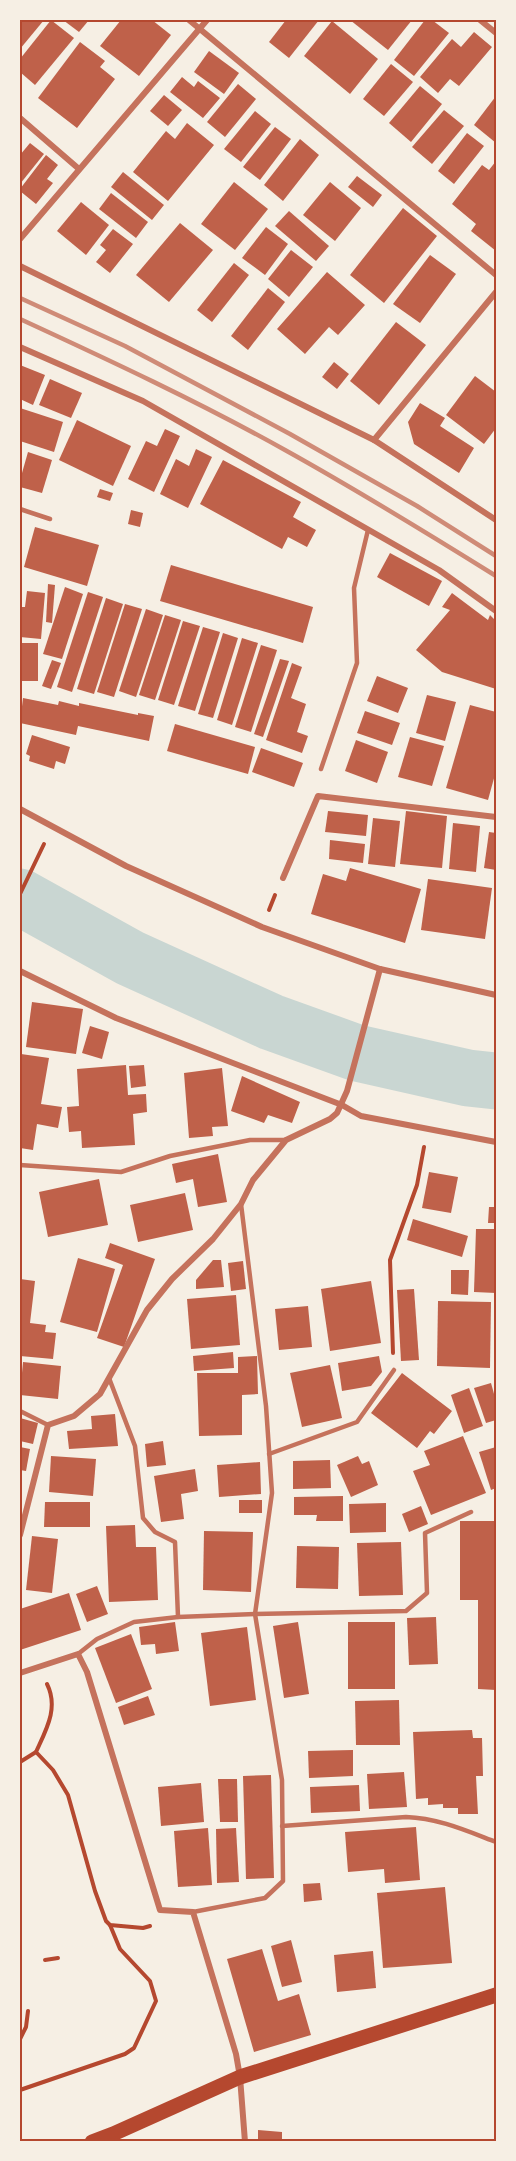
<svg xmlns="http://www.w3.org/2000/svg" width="516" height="2161" viewBox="0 0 516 2161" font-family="Literata,serif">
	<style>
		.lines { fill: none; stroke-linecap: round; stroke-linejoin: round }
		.river { stroke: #c9d6d2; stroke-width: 57 }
		.building { fill: #bf614a }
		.path { stroke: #b5482f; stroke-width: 4 }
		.service { stroke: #c5725c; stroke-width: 4.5 }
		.minor { stroke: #c5725c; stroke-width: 6 }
		.primary { stroke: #b5482f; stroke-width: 15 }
		.rail { stroke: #cf8b77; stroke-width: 4.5 }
		.neatline { fill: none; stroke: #b5482f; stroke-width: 2 }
	</style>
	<rect width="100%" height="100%" fill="#f6efe4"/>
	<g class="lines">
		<polyline class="river" points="20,897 130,958 271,1022 357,1053 468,1078 496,1081"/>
	</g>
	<g class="building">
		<polygon points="20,20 44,20 20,49"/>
		<polygon points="51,20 74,38 35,85 20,72 20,59"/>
		<polygon points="63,20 89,20 79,32"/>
		<polygon points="121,20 152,20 171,35 139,76 100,46"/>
		<polygon points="286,20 319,20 289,58 269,42"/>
		<polygon points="350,20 412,20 388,50"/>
		<polygon points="425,20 432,20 449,33 414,76 394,60"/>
		<polygon points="332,21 378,59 350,94 304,56"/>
		<polygon points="474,32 492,47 459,86 450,79 438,93 420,77 452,39 461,47"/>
		<polygon points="80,42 105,61 100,67 115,79 77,128 38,98"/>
		<polygon points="209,51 239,73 224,94 194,72"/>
		<polygon points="391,64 413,82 384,116 363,99"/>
		<polygon points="182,77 194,87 198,81 220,98 203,118 170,92"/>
		<polygon points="238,84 256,99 225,137 207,122"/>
		<polygon points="420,86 442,104 411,142 389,123"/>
		<polygon points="164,95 182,110 168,126 150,111"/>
		<polygon points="496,96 496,143 474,125"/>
		<polygon points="444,110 464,126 432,164 412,147"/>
		<polygon points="255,111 271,124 241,162 224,149"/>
		<polygon points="187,123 214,145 168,201 133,172 166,131 175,139"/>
		<polygon points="275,127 291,139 260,180 243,167"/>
		<polygon points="467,133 484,146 454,184 438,171"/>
		<polygon points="300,139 319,155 283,201 264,185"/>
		<polygon points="30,143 44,154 20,184 20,155"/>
		<polygon points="46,155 58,165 47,179 53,183 36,204 20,191 20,189"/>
		<polygon points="496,161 496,251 471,231 476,224 452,204 482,165 489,170"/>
		<polygon points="123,172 164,205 152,220 111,187"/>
		<polygon points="357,176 382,195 373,207 348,187"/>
		<polygon points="234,182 268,209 235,250 201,224"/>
		<polygon points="330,182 361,208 335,241 303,215"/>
		<polygon points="111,193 148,222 136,238 99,209"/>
		<polygon points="81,202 109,225 86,255 57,231"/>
		<polygon points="403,208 437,236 384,303 350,275"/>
		<polygon points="289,211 329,246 316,261 275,226"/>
		<polygon points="180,223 213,250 169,302 136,275"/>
		<polygon points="266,227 288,244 265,275 242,258"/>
		<polygon points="113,229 133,244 110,273 96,262 106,250 100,245"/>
		<polygon points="291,250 313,267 289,297 268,279"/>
		<polygon points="430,255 456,274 420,323 393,304"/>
		<polygon points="234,263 249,275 212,322 197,310"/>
		<polygon points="327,272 365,305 338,335 329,327 305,354 277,329"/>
		<polygon points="268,288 285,302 248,350 231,336"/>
		<polygon points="396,322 426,345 379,405 350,381"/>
		<polygon points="334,362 349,374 337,389 322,377"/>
		<polygon points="20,365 45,375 33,405 20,399"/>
		<polygon points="475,376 496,392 496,428 484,444 446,415"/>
		<polygon points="50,379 82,393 71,418 39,405"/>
		<polygon points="420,403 445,418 440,426 474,448 459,473 414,444 408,422"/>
		<polygon points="20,408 63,422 54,452 20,441"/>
		<polygon points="77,420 131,446 113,486 59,460"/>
		<polygon points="165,429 180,436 154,492 128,479 146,441 157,446"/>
		<polygon points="196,449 212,457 188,508 160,494 176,459 189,466"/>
		<polygon points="28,452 52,460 42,493 20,487 20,480"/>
		<polygon points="223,460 301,502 293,517 316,530 307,547 288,537 282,549 200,504"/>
		<polygon points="100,489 113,493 110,501 97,497"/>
		<polygon points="131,510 143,513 140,527 128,524"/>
		<polygon points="35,527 99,545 87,586 24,567"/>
		<polygon points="390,553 442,581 429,606 377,577"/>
		<polygon points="171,565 313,607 303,643 160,601"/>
		<polygon points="48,584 55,585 52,623 46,622"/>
		<polygon points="65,587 83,594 62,659 43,654"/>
		<polygon points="27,591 45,593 41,639 20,637 20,607 25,607"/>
		<polygon points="88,592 103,597 72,692 57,687"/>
		<polygon points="452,593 488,620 490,615 496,621 496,689 442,672 416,650 450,610 442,607"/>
		<polygon points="106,598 123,604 94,694 77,689"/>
		<polygon points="125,604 142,609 114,697 97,692"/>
		<polygon points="146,609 163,615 136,697 119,691"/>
		<polygon points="165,615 181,620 155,700 139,695"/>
		<polygon points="183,621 200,626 174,705 158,700"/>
		<polygon points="203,627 220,632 195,711 178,706"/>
		<polygon points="223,633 238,638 213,718 198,714"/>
		<polygon points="242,638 258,643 232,725 217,720"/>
		<rect x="20" y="643" width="18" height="38"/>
		<polygon points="261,645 277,650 251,732 235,727"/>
		<polygon points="280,659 289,661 263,737 254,734"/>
		<polygon points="52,660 61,663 51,689 42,686"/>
		<polygon points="292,663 302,667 291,698 306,704 297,732 308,736 302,753 266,740"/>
		<polygon points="377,676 408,688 398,713 367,701"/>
		<polygon points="427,695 456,702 445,741 416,733"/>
		<polygon points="23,698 58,705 59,701 79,706 79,703 138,715 138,713 154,716 149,741 78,726 76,735 20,723"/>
		<polygon points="470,705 496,712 496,771 488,800 446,788"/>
		<polygon points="365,711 400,723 392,745 357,733"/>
		<polygon points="175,724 255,747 248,774 167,751"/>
		<polygon points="32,735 70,747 65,764 56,761 54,769 29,761 30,756 26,754"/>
		<polygon points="410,737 444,746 432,786 398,777"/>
		<polygon points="356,740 388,752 377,783 345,771"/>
		<polygon points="261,748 303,763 294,787 252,772"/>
		<polygon points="328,811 368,815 366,836 325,832"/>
		<polygon points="406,811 447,816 442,868 400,864"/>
		<polygon points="373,818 400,821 395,867 368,864"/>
		<polygon points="453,823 480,826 476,872 449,869"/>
		<polygon points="489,832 496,833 496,870 484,868"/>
		<polygon points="330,840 365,844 363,863 329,859"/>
		<polygon points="350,868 421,889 405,943 311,914 323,874 346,881"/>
		<polygon points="428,879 492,888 485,939 421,930"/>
		<polygon points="32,1002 83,1009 76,1054 26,1047"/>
		<polygon points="90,1026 109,1032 102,1059 82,1053"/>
		<polygon points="21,1054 49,1058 41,1104 62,1107 58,1128 37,1124 33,1150 20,1148"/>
		<polygon points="126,1065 128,1095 146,1094 147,1112 133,1114 135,1145 82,1148 81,1131 69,1132 67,1107 79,1106 77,1069"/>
		<polygon points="144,1065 146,1086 131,1088 129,1066"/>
		<polygon points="222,1068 228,1126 212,1127 213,1136 189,1138 184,1073"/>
		<polygon points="242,1076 300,1102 292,1123 268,1115 264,1123 231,1111"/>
		<polygon points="218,1154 227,1202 198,1207 193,1179 176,1183 172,1164"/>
		<polygon points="429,1172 458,1177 451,1213 422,1208"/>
		<polygon points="99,1179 108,1225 48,1237 39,1192"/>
		<polygon points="185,1193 193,1230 138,1242 130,1205"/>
		<polygon points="489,1207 496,1207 496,1223 488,1223"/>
		<polygon points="413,1219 468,1236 462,1257 407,1240"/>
		<polygon points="476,1229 496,1229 496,1293 474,1292"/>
		<polygon points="110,1243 155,1259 124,1347 97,1338 123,1265 105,1258"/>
		<polygon points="78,1258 115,1269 97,1332 60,1322"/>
		<polygon points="213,1260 221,1260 224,1287 196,1289 196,1280"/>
		<polygon points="243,1261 246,1289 231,1291 228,1263"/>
		<polygon points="451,1270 469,1270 468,1295 451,1294"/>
		<polygon points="20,1279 35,1281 30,1323 46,1325 45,1332 56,1333 53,1359 20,1356"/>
		<polygon points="371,1281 381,1343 330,1351 321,1289"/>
		<polygon points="414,1289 419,1360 401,1361 397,1290"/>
		<polygon points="236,1295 240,1345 191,1349 187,1299"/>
		<polygon points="438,1301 491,1302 490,1368 437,1366"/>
		<polygon points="308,1306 312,1347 279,1350 275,1309"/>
		<polygon points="233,1352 234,1368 194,1371 193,1356"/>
		<polygon points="257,1356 258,1394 242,1395 242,1435 199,1436 197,1373 238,1373 238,1357"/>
		<polygon points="379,1356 382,1372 371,1386 342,1391 338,1363"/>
		<polygon points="23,1362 61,1366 58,1399 20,1395"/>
		<polygon points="330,1365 342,1418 302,1427 290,1373"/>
		<polygon points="402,1373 452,1411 434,1434 430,1431 417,1448 371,1413"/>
		<polygon points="491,1383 496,1401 496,1420 486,1423 474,1388"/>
		<polygon points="469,1388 483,1426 464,1433 451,1395"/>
		<polygon points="115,1414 118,1446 69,1449 67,1431 92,1429 91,1416"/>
		<polygon points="20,1418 38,1423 33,1444 20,1441"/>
		<polygon points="463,1436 486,1493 431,1515 413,1471 430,1465 424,1451"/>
		<polygon points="163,1441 166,1465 147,1467 145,1444"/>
		<polygon points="20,1447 30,1449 26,1471 20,1470"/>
		<polygon points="496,1447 496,1488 491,1490 479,1452"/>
		<polygon points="51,1456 96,1459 93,1496 49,1492"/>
		<polygon points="358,1456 362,1464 369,1461 378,1485 351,1497 337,1465"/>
		<polygon points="330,1460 331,1488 293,1489 293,1461"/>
		<polygon points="260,1462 261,1494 219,1497 217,1465"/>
		<polygon points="195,1469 198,1491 181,1494 184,1519 161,1522 154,1476"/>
		<polygon points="343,1496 343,1521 316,1521 317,1515 294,1515 294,1497"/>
		<rect x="239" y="1500" width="23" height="13"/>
		<polygon points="45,1502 90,1502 90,1527 44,1527"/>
		<polygon points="386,1503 386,1532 350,1533 349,1504"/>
		<polygon points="421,1506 428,1524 409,1532 402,1514"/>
		<polygon points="460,1521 496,1521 496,1690 478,1689 478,1600 460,1600"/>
		<polygon points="135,1525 136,1547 156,1547 158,1600 109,1602 106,1526"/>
		<polygon points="204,1531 253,1532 251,1592 203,1590"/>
		<polygon points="32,1536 58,1539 52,1593 26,1590"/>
		<polygon points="401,1542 403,1595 359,1596 357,1543"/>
		<polygon points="297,1546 339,1547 338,1589 296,1588"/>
		<polygon points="97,1586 108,1614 87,1622 76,1594"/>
		<polygon points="69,1593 81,1630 20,1650 20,1631 22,1630 20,1620 20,1609"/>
		<polygon points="436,1617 438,1664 409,1665 407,1618"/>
		<polygon points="175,1622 179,1651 156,1654 155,1644 141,1645 139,1627"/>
		<polygon points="298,1622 309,1694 284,1698 273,1626"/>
		<rect x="348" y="1622" width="47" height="67"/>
		<polygon points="247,1627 256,1700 210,1706 201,1633"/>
		<polygon points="131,1634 152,1689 116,1703 95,1648"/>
		<polygon points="148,1696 155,1715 124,1725 118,1707"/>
		<polygon points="399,1700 400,1745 356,1745 355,1701"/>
		<polygon points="472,1730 473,1738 482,1738 483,1776 476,1776 478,1814 458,1814 458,1808 443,1808 443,1804 428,1805 428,1798 416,1799 413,1732"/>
		<polygon points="353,1750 353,1776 309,1778 308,1751"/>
		<polygon points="404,1772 407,1807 369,1809 367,1774"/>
		<polygon points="271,1775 274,1878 246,1879 243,1776"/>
		<polygon points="218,1779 237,1779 238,1822 220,1822"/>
		<polygon points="201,1783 204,1822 161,1826 158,1787"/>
		<polygon points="359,1785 360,1811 311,1813 310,1787"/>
		<polygon points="416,1827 420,1880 385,1883 384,1869 348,1872 345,1832"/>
		<polygon points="208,1828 212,1885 178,1887 174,1831"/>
		<polygon points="236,1828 239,1882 217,1883 216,1829"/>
		<polygon points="320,1883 322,1900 304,1902 303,1884"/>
		<polygon points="445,1887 452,1963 383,1968 377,1893"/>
		<polygon points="291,1940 302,1982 282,1987 271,1946"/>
		<polygon points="262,1949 278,2001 299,1994 311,2035 254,2052 227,1959"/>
		<polygon points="373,1951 376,1988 337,1992 334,1955"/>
		<polygon points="258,2130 282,2132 282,2142 258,2142"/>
	</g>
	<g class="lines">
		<g class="path">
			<polyline points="20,894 44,844"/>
			<polyline points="269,910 275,895"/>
			<polyline points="393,1353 390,1260 417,1185 424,1147"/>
			<path d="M47,1684C59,1708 46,1730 36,1752L53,1770L68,1795L95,1891L106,1921L110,1925L143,1928L150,1926"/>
			<polyline points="20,1762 36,1752"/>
			<polyline points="45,1960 58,1958"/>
			<polyline points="20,2039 26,2027 28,2011"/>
			<polyline points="20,2090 125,2054 134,2048 156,2001 150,1981 120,1949 110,1925"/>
		</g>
		<g class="service">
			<polyline points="20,509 50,519"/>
			<polyline points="321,769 357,663 354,588 368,530"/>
			<polyline points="20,1165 121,1172 170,1156 250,1140 285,1140"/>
			<polyline points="109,1378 135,1446 143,1518 155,1532 175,1542 178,1617"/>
			<polyline points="20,1411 48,1425"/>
			<polyline points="269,1454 357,1422 394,1370"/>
			<polyline points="78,1654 97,1639 134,1622 178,1617 255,1614 406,1611 427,1593 425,1533 471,1512"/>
			<path d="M282,1826L406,1817C438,1818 467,1831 496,1842"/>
			<polyline points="193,1912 265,1898 283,1881 282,1780 255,1614 272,1493 266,1406 241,1204"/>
		</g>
		<g class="minor">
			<polyline points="189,20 496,275"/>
			<polyline points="480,20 496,33"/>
			<polyline points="20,118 79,169"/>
			<polyline points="20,239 207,20"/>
			<polyline points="20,266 374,440 496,520"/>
			<polyline points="20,347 143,401 439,570 496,611"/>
			<polyline points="374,440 496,292"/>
			<polyline points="20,809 126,866 262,927 380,969 496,995"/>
			<polyline points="283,878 318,796 496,817"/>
			<polyline points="20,971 116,1018 342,1105 361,1116 496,1142"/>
			<polyline points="20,1535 48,1425 74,1416 100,1394 147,1310 172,1279 213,1239 241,1204 253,1180 286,1140 330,1119 337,1113 347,1091 380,969"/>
			<polyline points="20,1673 78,1654 87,1672 160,1910 193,1912 236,2054 240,2077 245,2142"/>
		</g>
		<polyline class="primary" points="92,2142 113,2134 240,2077 496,1995"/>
		<g class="rail">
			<polyline points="20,298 125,346 290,434 417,506 496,556"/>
			<path d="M20,319C109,360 199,402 285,450C357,490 427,533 496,576"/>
		</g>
	</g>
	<rect width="516" height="2161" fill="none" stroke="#f6efe4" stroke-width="42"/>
	<rect x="21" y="21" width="474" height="2119" class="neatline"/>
</svg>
